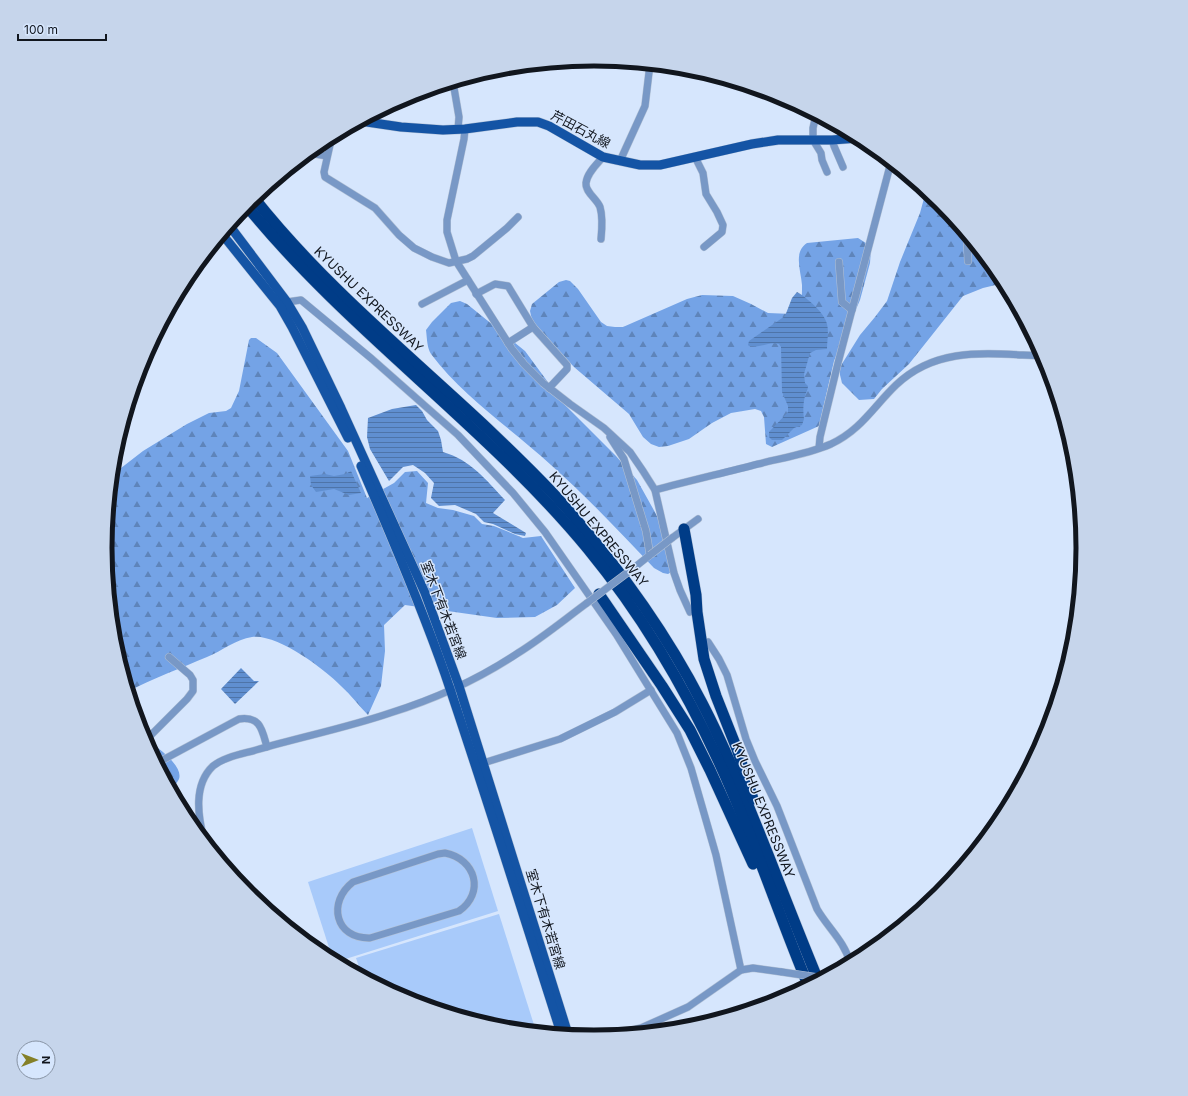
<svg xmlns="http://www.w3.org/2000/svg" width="1188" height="1096" viewBox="0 0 1188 1096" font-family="Inter,'Noto Sans JP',sans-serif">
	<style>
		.forest { fill: url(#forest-firs) }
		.park { fill: #a8cafa }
		.water { fill: url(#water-rules) }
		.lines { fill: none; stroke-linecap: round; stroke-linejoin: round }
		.minor-casing { stroke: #b3c1d5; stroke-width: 8 }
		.major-casing { stroke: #b3c1d5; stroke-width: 10 }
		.highway-casing { stroke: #b3c1d5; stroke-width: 12 }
		.minor { stroke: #7898c6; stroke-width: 7 }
		.major { stroke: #1454a5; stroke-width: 9 }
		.highway { stroke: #003c87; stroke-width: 11 }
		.minor-bridge-casing { stroke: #b3c1d5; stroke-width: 8; stroke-linecap: butt }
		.minor-bridge { stroke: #7898c6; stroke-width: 7 }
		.labels { text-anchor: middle; stroke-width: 3; stroke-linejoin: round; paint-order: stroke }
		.street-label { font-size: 13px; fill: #11161e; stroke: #d6e6fd }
		.rim { fill: none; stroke: #11161e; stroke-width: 5 }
	</style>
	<defs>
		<pattern id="forest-firs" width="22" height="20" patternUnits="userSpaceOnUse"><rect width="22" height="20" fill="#74a3e6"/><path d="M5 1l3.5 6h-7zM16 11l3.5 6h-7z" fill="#5e84ba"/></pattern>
		<pattern id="water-rules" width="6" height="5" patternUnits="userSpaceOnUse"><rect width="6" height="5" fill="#608fd0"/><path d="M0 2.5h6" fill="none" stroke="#4e74a8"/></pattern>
	</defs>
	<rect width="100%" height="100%" fill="#d6e6fd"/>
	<g class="forest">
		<polygon points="926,191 940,202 1001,277 1004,283 983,288 963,296 909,364 882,389 874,399 859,400 842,383 840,375 840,367 860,335 875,317 887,301 900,262 920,213"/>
		<path d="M858,238L869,245L871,249L870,263L860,300L834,361L819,426L772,447L766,444L764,417L761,411L755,409L731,413L712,423L689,439L668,446L659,447L651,444L643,437L629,414L574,367L543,334L532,320L530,311L532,304L559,282L566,280L570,281L578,289L601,322L607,326L615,327H623L687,299L702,295L733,296L751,304L768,313L792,314L801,304C802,298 802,291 802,285C801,271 793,252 807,243Z"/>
		<path d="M460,301L467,304L525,351L564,404L616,456L637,480L656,514L667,537L673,571L668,574L663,573L654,568C621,533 587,497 551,465C512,429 463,397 431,354C427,348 427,338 426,330L432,322L451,303Z"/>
		<path d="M251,338H256L277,353L348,451L367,498L394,483L405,472L417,471L428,483L426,503L438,508L453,510L474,516L482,524L494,526L523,538L541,536L575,588L557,605L535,617L497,618L405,605L384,625L385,651L381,686L368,715C359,706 351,695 341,686C323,668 278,634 252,637C236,639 222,651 207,657C181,668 154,678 129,691L114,643L105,548L112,475L143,451L187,424L209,413L226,411L231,408L239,391L249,340Z"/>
		<path d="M143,737C153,744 184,765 179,779C177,783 173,787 172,790Z"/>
	</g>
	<g class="park">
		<polygon points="472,828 498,911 336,962 333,960 308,882"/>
		<polygon points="499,914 535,1028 527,1030 498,1028 407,1000 362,976 356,958"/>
	</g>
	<g class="water">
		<path d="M797,292C806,297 825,313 827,324C829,332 827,341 827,349L816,350L810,353L804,374L805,383L808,386C808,390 806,392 805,396C803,404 803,412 804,419L802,425L794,428L782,440H772L769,437V432L788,412V406L782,392L781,347L779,344C771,342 767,345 759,346C756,347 753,346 749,346L748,345L749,341L785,316L792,298Z"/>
		<path d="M416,405L422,411L427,420L438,431L441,440L443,452C471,460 486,480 505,500L493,513L526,533L525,536L515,534L493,524L484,522L476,514L455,505L439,506L431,498L434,483L425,473L413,465L403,467L389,481L370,449L367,437L368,418L392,409Z"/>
		<polygon points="351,471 361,493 349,495 334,489 316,492 311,485 310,476 325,474 334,476 345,474"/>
		<polygon points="241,668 254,681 259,681 235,704 221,689"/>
	</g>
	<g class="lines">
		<g class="minor-casing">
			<g id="minor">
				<polyline points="453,82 459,117 458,129"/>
				<polyline points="816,115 813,128 813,140 821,153 822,160 827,172"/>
				<polyline points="465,129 464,139 447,220 447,232 456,261 512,349 524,364 543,383 570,404 604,428 630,452 643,471 655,490 674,573 680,590 690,612"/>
				<polyline points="332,136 324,172 325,177 375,208 399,235 414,248 432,257 449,263 467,259 473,256 507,228 518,217"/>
				<polyline points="832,140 834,146 843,167"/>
				<polyline points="309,153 327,156"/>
				<polyline points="695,157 703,173 706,194 717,212 723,225 722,232 704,247"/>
				<polyline points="620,161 645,106 650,64"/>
				<polyline points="965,232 967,240 968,261"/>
				<path d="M601,239C602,229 603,217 600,207C597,199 585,192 586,183C587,173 597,164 603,157"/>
				<polyline points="839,262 842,302 852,310"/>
				<polyline points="476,294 495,284 508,286 533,327 567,365 567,369 549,388"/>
				<polyline points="287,302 301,300 307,305 372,359 458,435 513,493 545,532 616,634 677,733 691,768 716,855 741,970"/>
				<polyline points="422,304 468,280"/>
				<polyline points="508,343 533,327"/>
				<polyline points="610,437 624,459 646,531 650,555 635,567"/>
				<polyline points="819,448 820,437 838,363 891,162"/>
				<path d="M655,490C689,481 723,473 758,464C782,458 808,454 831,444C861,430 874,406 896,385C938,345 990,354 1043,356"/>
				<polyline points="672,538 698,519"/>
				<path d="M708,642L719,659L727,675L746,739L755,761L777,806L817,909C828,928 845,942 850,963"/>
				<polyline points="145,741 187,699 193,691 193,680 190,675 169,657"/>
				<path d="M157,763L239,719C261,716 262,730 267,747"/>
				<polyline points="480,764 560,739 615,712 651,690"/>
				<path d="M204,840C198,816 193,785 213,766C224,757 242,754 256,750C300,737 346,728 390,713C435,699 479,679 518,653C542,638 564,620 587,603"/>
				<path d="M445,853C476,859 485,893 459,911L370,938C335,939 327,902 353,882L438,854Z"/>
				<polyline points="613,1035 641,1028 688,1007 741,970 753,968 782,972"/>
			</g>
		</g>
		<g class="major-casing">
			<g id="major">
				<polyline points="360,121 401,127 443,130 465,129 517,122 538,122 549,126 603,157 640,165 660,165 752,144 778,140 832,140 859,138"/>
				<polyline points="229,225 287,302 302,327 341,408 425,593 459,686 568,1034"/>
				<polyline points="222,234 280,306 292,327 348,438"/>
				<path d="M361,466C391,535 420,603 445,674C485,792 522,911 560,1030L562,1034"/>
			</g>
		</g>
		<g class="highway-casing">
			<g id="highway">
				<path d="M254,198C322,284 408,354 488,429C515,455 543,481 568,510C620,569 666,633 702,703C728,753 748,805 769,857C785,898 801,939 818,980"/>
				<path d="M246,205C348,331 485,424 588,549C648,622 694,703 731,789C759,854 781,920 808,985"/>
				<polyline points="684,529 696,595 697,612 704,659 716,696 737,749 753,799"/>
				<polyline points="599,594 662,686 690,730 710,770 753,864"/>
			</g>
		</g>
		<use href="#minor" class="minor"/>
		<use href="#major" class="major"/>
		<use href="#highway" class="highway"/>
		<g class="minor-bridge-casing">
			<g id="minor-bridge">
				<polyline points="650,555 672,538"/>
				<polyline points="587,603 635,567"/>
				<polyline points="782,972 822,978"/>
			</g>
		</g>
		<use href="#minor-bridge" class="minor-bridge"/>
	</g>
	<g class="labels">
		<g class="street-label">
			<text transform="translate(581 129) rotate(28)" y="5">芹田石丸線</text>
			<text transform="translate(369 299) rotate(44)" y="5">KYUSHU EXPRESSWAY</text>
			<text transform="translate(599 529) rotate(50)" y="5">KYUSHU EXPRESSWAY</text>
			<text transform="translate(444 610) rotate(69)" y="5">室木下有木若宮線</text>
			<text transform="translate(764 810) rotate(68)" y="5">KYUSHU EXPRESSWAY</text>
			<text transform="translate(546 919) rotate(73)" y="5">室木下有木若宮線</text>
		</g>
	</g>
	<path d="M0 0H1188V1096H0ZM112 548a482 482 0 1 1 964 0a482 482 0 1 1-964 0Z" fill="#c6d5eb" fill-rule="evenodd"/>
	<path class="rim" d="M112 548a482 482 0 1 1 964 0a482 482 0 1 1-964 0Z"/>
	<g transform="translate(36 1060) rotate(90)"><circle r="19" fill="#d6e6fd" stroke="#8793a4"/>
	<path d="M0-3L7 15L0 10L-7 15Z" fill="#848029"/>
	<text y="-6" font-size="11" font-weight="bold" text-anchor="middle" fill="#11161e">N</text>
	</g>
	<path d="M18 34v6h88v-6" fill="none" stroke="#11161e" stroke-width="2"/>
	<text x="24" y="34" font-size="12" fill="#11161e" stroke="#d6e6fd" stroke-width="3" paint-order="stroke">100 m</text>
</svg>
